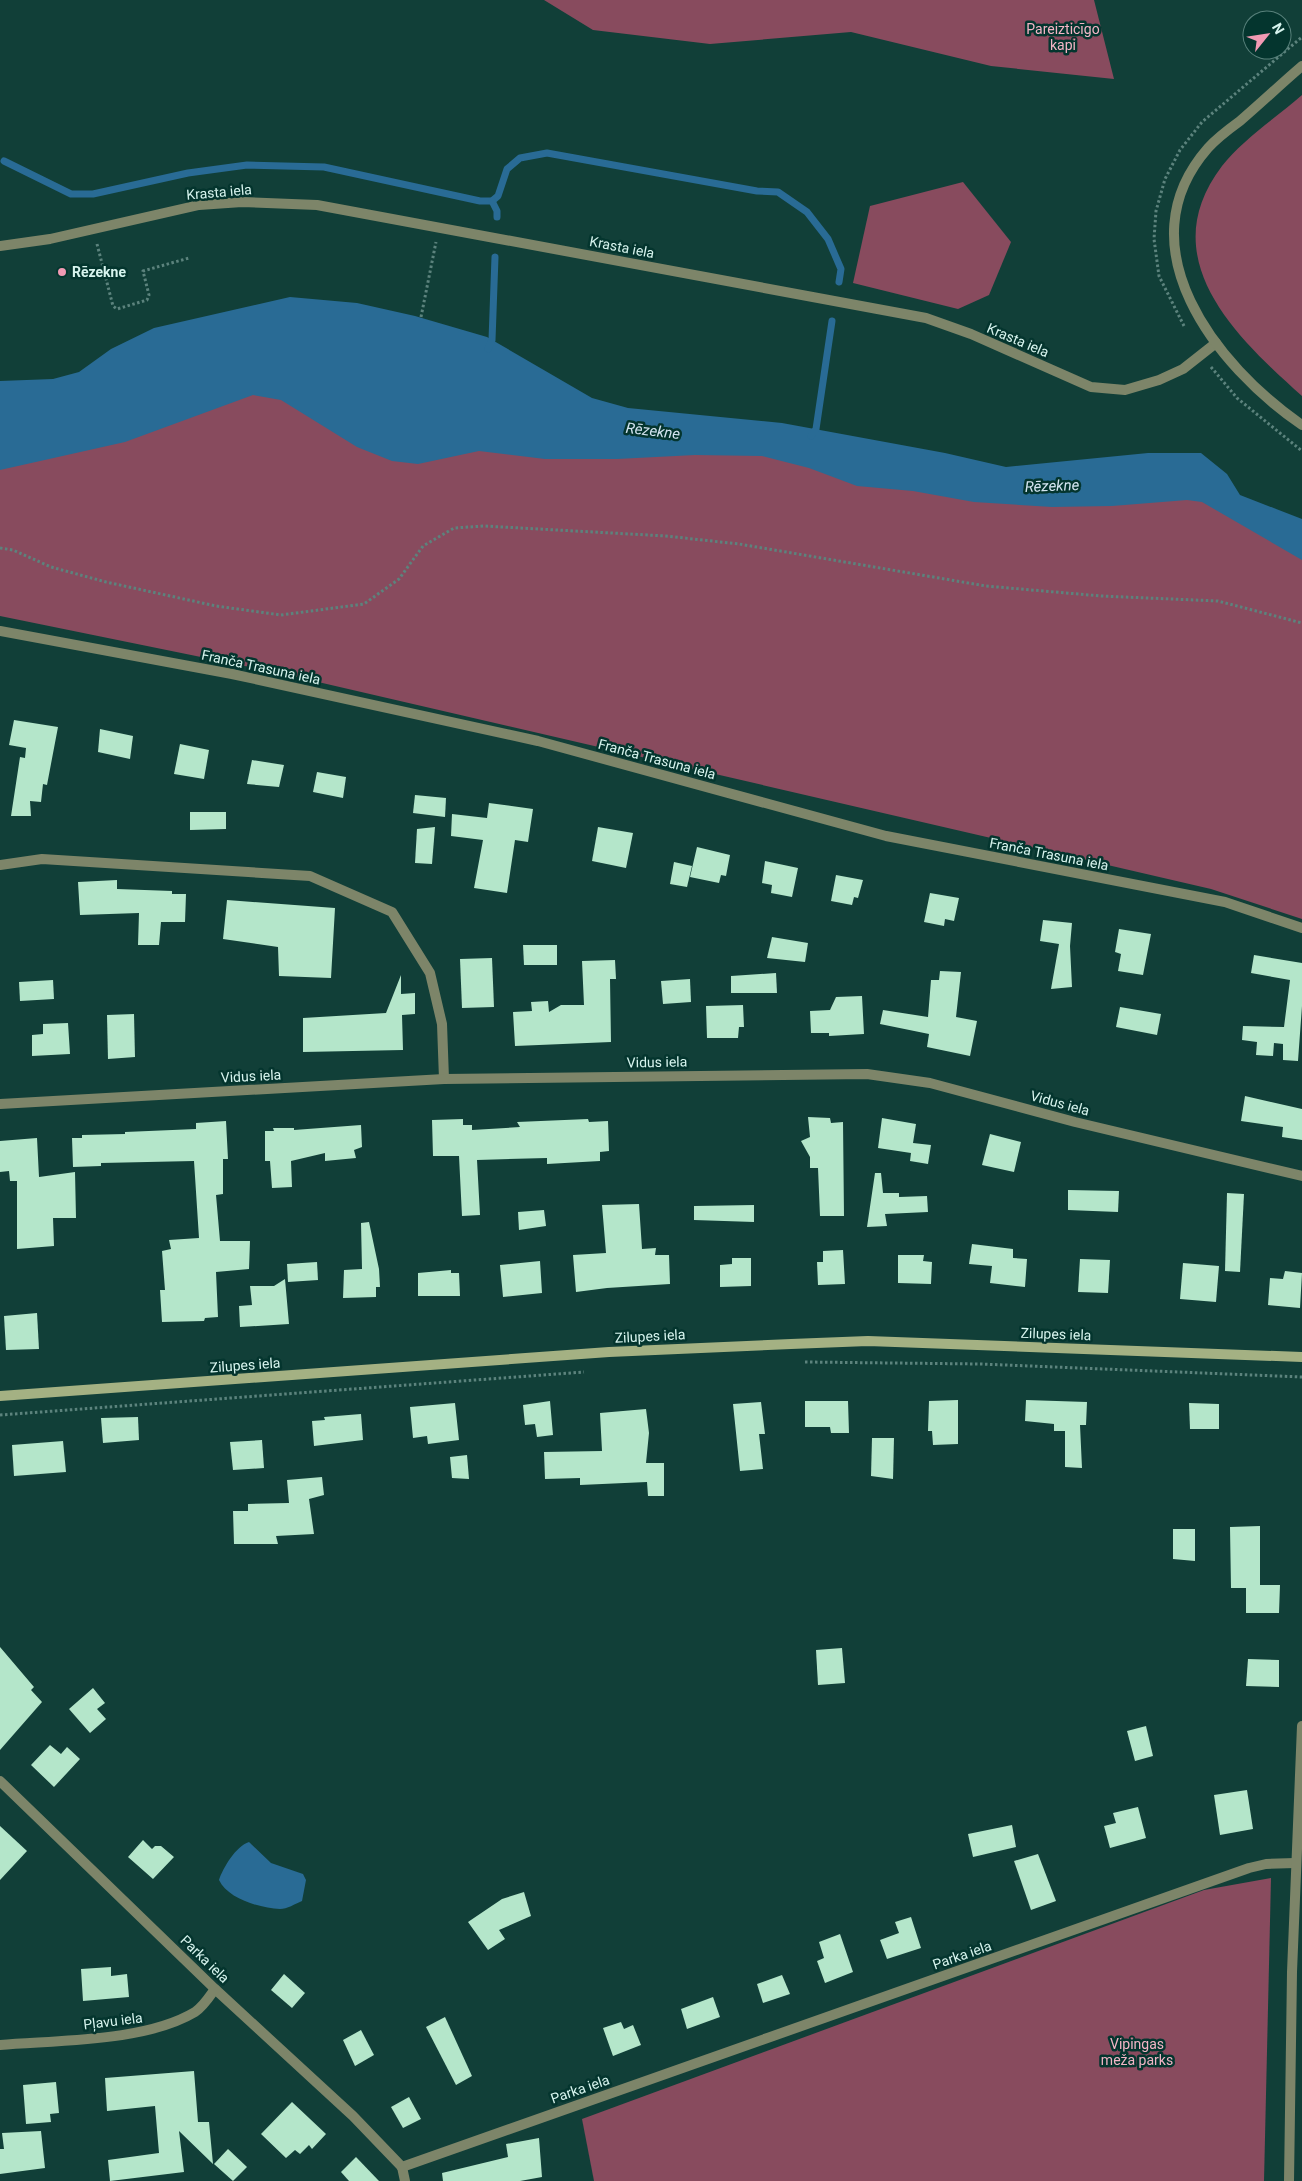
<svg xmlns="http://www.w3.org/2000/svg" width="1302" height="2181" viewBox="0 0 1302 2181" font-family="Roboto,sans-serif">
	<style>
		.green { fill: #884b5e }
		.water { fill: #296b95 }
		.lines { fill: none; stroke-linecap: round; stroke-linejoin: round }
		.stream { stroke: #296b95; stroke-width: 7 }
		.building { fill: #b4e6ca }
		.path { stroke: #5c837d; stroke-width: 3; stroke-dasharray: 2.5 2.5; stroke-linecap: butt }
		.pedestrian { stroke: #7d8569; stroke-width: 10 }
		.minor { stroke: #7d8569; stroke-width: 10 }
		.secondary { stroke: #a4b183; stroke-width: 10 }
		.poi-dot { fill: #f19ab3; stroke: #04352e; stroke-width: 2 }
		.labels { text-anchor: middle; stroke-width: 5; stroke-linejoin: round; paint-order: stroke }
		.park-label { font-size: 14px; fill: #f3b5c6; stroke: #04352e }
		.street-label { font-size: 14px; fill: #d7f4ee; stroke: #04352e }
		.poi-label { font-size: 14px; font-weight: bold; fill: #d7f4ee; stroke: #04352e; text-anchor: start }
		.water-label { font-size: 15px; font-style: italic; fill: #d4e5f1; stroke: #04352e }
	</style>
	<rect width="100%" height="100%" fill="#113f38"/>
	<g class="green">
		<polygon points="544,0 1094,0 1114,79 991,66 851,32 710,44 593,30"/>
		<path d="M1302,95V396C1236,337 1152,258 1222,166C1241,141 1278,116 1302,95Z"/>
		<polygon points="963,182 1011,242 989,295 958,309 853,283 870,206"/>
		<polygon points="232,360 929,474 1197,480 1302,534 1302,919 1211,889 275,672 0,616 0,422"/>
		<polygon points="1271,1878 1264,2181 594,2181 582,2119 1204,1890"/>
	</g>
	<g class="water">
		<polygon points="290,297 357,303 415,316 487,337 592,398 628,408 782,423 945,453 1006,467 1148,453 1201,453 1227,474 1240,495 1302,519 1302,560 1202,502 1187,500 1112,506 1052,507 974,502 913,491 857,486 809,468 762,456 695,455 617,459 545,459 479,451 418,464 392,461 357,447 281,400 253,395 125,442 0,470 0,381 53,379 79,372 111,349 154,328"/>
		<path d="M249,1842L271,1863L303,1874L306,1880L302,1901C295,1904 287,1909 280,1909C260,1908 228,1899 219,1880C223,1868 236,1846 249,1842Z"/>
	</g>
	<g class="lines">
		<g class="stream">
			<polyline points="4,161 71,194 93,194 188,173 247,165 324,167 480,201 492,201 498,196 507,169 520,158 547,153 757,191 778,192 807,212 828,239 841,269 839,282"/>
			<polyline points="492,201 497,211 497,217"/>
			<polyline points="488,349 492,340 495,257"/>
			<polyline points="811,436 816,429 832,321"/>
		</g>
	</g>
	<g class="building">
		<polygon points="14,720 58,727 47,785 43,784 41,802 30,801 31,816 11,816 20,757 25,758 26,748 9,745"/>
		<polygon points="100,729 133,736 130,759 98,752"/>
		<polygon points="180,744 209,750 204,779 174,774"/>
		<polygon points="252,760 284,765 279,787 247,784"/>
		<polygon points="317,772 346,777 343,798 313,792"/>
		<polygon points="415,795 446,798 445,817 413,813"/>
		<polygon points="489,803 533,809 528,842 515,840 507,893 474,888 483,840 451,836 452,814 487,818"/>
		<polygon points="190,812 226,812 226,829 190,830"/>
		<polygon points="435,827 432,864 415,863 417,829"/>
		<polygon points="598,827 633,833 626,868 592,861"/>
		<polygon points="697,847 730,855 726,876 721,875 719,883 690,877"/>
		<polygon points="765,861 798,868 792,897 771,893 772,885 762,883"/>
		<polygon points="674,862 692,866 687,887 670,884"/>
		<polygon points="836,875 863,880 858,898 854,897 852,905 831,901"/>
		<polygon points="117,880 117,889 172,891 172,894 186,894 185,922 161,922 159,945 138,945 139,913 80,915 78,882"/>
		<polygon points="930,893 959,898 954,921 945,919 944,926 924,922"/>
		<polygon points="227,900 335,908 331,978 279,976 278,947 223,939"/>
		<polygon points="1043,920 1072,923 1070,946 1072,987 1051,989 1059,944 1040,941"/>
		<polygon points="1119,929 1151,934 1143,975 1118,971 1121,954 1115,952"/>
		<polygon points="772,937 808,943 805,962 767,958"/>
		<polygon points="523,945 557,945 557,965 524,965"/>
		<polygon points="1254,955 1302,963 1302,1006 1298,1061 1283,1060 1283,1044 1274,1043 1273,1056 1256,1055 1257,1042 1242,1040 1243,1026 1284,1027 1290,980 1251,973"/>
		<polygon points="492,958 494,1007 462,1008 460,959"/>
		<polygon points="615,960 616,979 610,979 611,1042 515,1046 513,1012 532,1011 531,1002 548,1001 549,1012 561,1005 584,1005 582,961"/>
		<polygon points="940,971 961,972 956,1017 977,1021 970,1056 927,1047 929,1034 880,1024 883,1010 928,1017 931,980 939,980"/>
		<polygon points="776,973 777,993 731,993 731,976"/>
		<polygon points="401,975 401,994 415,993 415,1014 402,1015 403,1050 303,1052 303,1018 386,1013"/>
		<polygon points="690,979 691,1002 663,1004 661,981"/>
		<polygon points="53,980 54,999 20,1001 19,982"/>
		<polygon points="862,996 864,1034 829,1036 829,1033 811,1033 810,1011 830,1010 836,997"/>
		<polygon points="743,1005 744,1027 739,1027 738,1038 707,1038 706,1006"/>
		<polygon points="1120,1007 1161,1014 1157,1035 1116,1027"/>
		<polygon points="134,1014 135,1057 108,1059 107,1015"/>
		<polygon points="68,1023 70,1054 32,1056 32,1035 43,1034 43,1024"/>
		<polygon points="1245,1096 1302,1109 1302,1140 1282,1137 1283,1127 1241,1121"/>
		<polygon points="808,1117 830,1118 831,1123 843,1122 844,1216 820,1216 818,1168 810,1168 810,1157 801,1141 810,1137"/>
		<polygon points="882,1118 916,1124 913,1143 931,1145 928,1164 910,1161 911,1153 878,1148"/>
		<polygon points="463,1119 463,1125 472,1125 472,1130 520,1127 517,1122 588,1119 589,1122 608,1121 609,1151 600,1152 600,1161 547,1164 547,1158 477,1160 480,1215 462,1216 459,1156 433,1156 432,1120"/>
		<polygon points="226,1121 228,1159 223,1159 223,1194 216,1195 220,1241 250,1241 249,1269 216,1272 218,1317 205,1318 204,1321 162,1322 160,1290 165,1290 162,1251 171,1249 169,1240 199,1238 194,1161 101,1163 101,1166 73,1167 72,1138 82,1138 82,1135 125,1134 125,1132 196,1129 196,1123"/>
		<polygon points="361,1125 362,1147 354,1150 356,1158 325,1161 325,1153 291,1161 292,1187 272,1188 270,1161 265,1161 265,1131 274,1131 273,1128 294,1128 294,1130"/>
		<polygon points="990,1134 1021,1142 1014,1172 982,1165"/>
		<polygon points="37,1138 39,1177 75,1172 76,1218 53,1218 54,1246 17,1249 17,1181 10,1181 9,1171 0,1172 0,1141"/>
		<polygon points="875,1173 881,1173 883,1193 899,1193 899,1197 927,1196 928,1212 885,1214 887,1226 867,1227"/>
		<polygon points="1068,1190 1119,1191 1118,1212 1068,1210"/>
		<polygon points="1227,1193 1244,1194 1240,1272 1225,1271"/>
		<polygon points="639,1204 642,1249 656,1248 655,1255 669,1255 670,1284 607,1288 576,1292 573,1255 606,1253 602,1205"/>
		<polygon points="754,1205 754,1222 694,1220 694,1206"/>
		<polygon points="544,1210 546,1226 519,1230 518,1212"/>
		<polygon points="369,1222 379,1269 380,1287 376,1287 376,1297 343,1298 344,1270 362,1269 361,1223"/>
		<polygon points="972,1244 1013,1249 1013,1258 1027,1259 1025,1287 990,1283 992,1266 969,1264"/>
		<polygon points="843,1250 845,1284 818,1285 817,1262 823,1262 823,1251"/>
		<polygon points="898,1255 924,1255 923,1261 932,1262 931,1284 898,1283"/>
		<polygon points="732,1258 751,1258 751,1286 720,1287 720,1265 732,1264"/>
		<polygon points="1080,1259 1110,1260 1108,1293 1078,1292"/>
		<polygon points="540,1261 542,1293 503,1297 500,1265"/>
		<polygon points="317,1262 318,1280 288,1282 287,1264"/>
		<polygon points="1183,1263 1219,1266 1216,1302 1180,1299"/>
		<polygon points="451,1270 451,1273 459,1273 460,1296 418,1296 418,1273"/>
		<polygon points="1285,1271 1302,1273 1300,1308 1268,1305 1270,1278 1283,1279"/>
		<polygon points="285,1279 289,1324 240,1327 239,1306 252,1305 250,1286 274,1286"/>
		<polygon points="37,1313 39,1349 6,1350 4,1316"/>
		<polygon points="958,1400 958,1444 933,1445 932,1431 928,1431 929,1401"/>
		<polygon points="1026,1400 1087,1402 1086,1425 1080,1425 1082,1468 1065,1467 1065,1431 1054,1431 1054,1424 1025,1421"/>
		<polygon points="550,1401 553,1435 537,1437 535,1424 525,1425 523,1405"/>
		<polygon points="805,1401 848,1401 849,1433 831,1433 830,1427 805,1427"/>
		<polygon points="761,1402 765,1434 759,1434 763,1469 740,1471 733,1404"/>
		<polygon points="455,1403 459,1440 428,1444 427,1436 413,1438 410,1407"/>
		<polygon points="1189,1403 1219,1404 1219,1429 1190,1429"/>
		<polygon points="646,1409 649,1433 646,1463 664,1463 664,1496 648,1496 647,1482 580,1485 580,1478 545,1479 544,1452 602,1451 600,1413"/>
		<polygon points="361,1414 363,1440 314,1446 312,1421 325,1420 324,1417"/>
		<polygon points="138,1417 139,1440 103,1443 101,1418"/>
		<polygon points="872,1438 894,1438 893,1479 871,1476"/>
		<polygon points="262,1440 264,1468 233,1470 230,1442"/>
		<polygon points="63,1441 66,1472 14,1476 12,1445"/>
		<polygon points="467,1455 469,1479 452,1478 450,1457"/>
		<polygon points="322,1477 324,1495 309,1499 314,1534 276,1536 278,1544 234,1544 233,1511 248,1511 248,1504 289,1503 287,1480"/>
		<polygon points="1260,1526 1260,1585 1280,1585 1279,1613 1246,1613 1246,1588 1231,1588 1230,1527"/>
		<polygon points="1173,1529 1195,1529 1195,1561 1173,1559"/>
		<polygon points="0,1647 34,1687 31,1690 42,1702 0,1750"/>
		<polygon points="842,1648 845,1683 818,1685 816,1650"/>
		<polygon points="1248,1659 1279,1660 1279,1687 1246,1686"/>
		<polygon points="93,1688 105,1703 97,1709 106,1719 90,1733 69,1709"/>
		<polygon points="1146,1726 1153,1756 1135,1761 1127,1731"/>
		<polygon points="50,1745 61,1754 67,1747 80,1759 54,1787 31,1765"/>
		<polygon points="1247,1790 1253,1829 1220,1835 1214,1795"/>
		<polygon points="1138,1807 1146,1838 1110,1848 1104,1826 1116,1823 1113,1813"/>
		<polygon points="1012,1825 1016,1847 973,1857 968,1834"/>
		<polygon points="0,1826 27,1851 0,1880"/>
		<polygon points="143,1840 152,1849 155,1846 161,1846 174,1857 153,1879 128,1857"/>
		<polygon points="1038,1854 1056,1901 1031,1910 1014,1861"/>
		<polygon points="524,1892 531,1916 499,1930 505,1939 488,1950 468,1922 502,1899"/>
		<polygon points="911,1917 921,1948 887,1959 880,1940 899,1933 895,1922"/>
		<polygon points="840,1934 853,1972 825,1983 817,1961 824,1958 819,1942"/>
		<polygon points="111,1967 111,1976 127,1974 129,1997 83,2001 81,1969"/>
		<polygon points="284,1974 305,1993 292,2008 271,1990"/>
		<polygon points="782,1975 790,1994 763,2003 757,1984"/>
		<polygon points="713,1997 720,2017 687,2029 681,2009"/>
		<polygon points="445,2017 472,2076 456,2085 426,2027"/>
		<polygon points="621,2022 624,2029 633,2025 641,2045 613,2056 603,2028"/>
		<polygon points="361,2030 374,2055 355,2066 343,2040"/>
		<polygon points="194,2071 198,2122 209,2122 213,2164 179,2131 184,2172 110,2181 108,2160 159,2153 155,2106 107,2111 105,2078"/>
		<polygon points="56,2082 59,2113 50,2114 51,2122 26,2124 23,2085"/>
		<polygon points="409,2097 421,2119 403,2128 391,2107"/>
		<polygon points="292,2102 326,2134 312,2149 309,2145 300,2154 295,2150 286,2158 261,2134"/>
		<polygon points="41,2131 45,2168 0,2174 0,2149 4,2149 2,2133"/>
		<polygon points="539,2138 542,2177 520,2181 443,2181 442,2173 508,2157 506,2144"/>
		<polygon points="228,2149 247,2167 233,2181 214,2164"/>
		<polygon points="356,2157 379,2181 349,2181 341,2172"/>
	</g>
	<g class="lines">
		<g class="path">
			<polyline points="97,244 113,306 117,309 147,300 149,295 143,271 189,258"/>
			<polyline points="421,317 436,242"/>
			<polyline points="1184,326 1159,276 1154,239 1156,211 1165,179 1180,150 1202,122 1302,37"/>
			<polyline points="1211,367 1237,398 1302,451"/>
			<polyline points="0,548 13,550 51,567 106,582 216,606 281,615 364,604 399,579 423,546 454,528 484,526 666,536 739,544 986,586 1101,596 1218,601 1302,623"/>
			<polyline points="805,1362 980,1364 1302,1377"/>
			<polyline points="0,1415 584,1372"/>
		</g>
		<polyline class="pedestrian" points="0,246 50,239 199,205 242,202 317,205 926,318 971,334 1091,387 1125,390 1159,380 1183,369 1216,343"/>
		<g class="minor">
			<path d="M1302,66C1281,84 1261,103 1240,121C1229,129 1217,138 1208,148C1122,246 1216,366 1302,425"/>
			<polyline points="0,631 232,674 538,741 886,836 1225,902 1302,928"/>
			<polyline points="0,865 42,859 310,876 392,912 430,973 442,1024 444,1079"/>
			<polyline points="0,1104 444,1079 867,1074 930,1083 1075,1122 1302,1176"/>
			<polyline points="0,1781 215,1989 353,2116 402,2167"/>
			<path d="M0,2045C58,2040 145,2042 195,2012C203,2007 210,1996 215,1989"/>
			<polyline points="402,2167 1249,1868 1266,1864 1295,1863"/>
			<polyline points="402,2167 405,2181"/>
			<polyline points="1289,2181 1292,1972 1302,1726"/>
		</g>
		<polyline class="secondary" points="0,1396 609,1352 791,1344 868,1341 1302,1357"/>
	</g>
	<circle class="poi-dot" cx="62" cy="272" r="5"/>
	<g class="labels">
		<g class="park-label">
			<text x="1063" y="34">Pareizticīgo<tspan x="1063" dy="16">kapi</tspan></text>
			<text x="1137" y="2049">Vipingas<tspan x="1137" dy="16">meža parks</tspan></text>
		</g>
		<g class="street-label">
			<text transform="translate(219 192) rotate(-5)" y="5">Krasta iela</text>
			<text transform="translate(622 247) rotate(11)" y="5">Krasta iela</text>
			<text transform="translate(1018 340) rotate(23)" y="5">Krasta iela</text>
			<text transform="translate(261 667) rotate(12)" y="5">Franča Trasuna iela</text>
			<text transform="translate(657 759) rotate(15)" y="5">Franča Trasuna iela</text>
			<text transform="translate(1049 854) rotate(11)" y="5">Franča Trasuna iela</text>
			<text transform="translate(657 1062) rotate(-1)" y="5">Vidus iela</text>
			<text transform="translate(251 1076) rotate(-3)" y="5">Vidus iela</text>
			<text transform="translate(1060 1103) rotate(15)" y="5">Vidus iela</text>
			<text transform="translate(1056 1334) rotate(2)" y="5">Zilupes iela</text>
			<text transform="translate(650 1336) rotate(-3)" y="5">Zilupes iela</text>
			<text transform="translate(245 1365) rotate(-4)" y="5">Zilupes iela</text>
			<text transform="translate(962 1955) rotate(-19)" y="5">Parka iela</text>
			<text transform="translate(205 1959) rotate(44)" y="5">Parka iela</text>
			<text transform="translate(113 2021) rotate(-7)" y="5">Pļavu iela</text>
			<text transform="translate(580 2089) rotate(-19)" y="5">Parka iela</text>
		</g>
		<g class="poi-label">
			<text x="72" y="277">Rēzekne</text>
		</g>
		<g class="water-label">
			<text transform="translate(653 431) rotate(7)" y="5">Rēzekne</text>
			<text transform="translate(1052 486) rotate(-2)" y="5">Rēzekne</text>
		</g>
	</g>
	<g transform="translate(1267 35) rotate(60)"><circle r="24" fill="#04352e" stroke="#58817b"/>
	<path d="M0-4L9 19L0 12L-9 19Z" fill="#f19ab3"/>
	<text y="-8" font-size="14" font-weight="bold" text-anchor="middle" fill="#d7f4ee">N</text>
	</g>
</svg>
